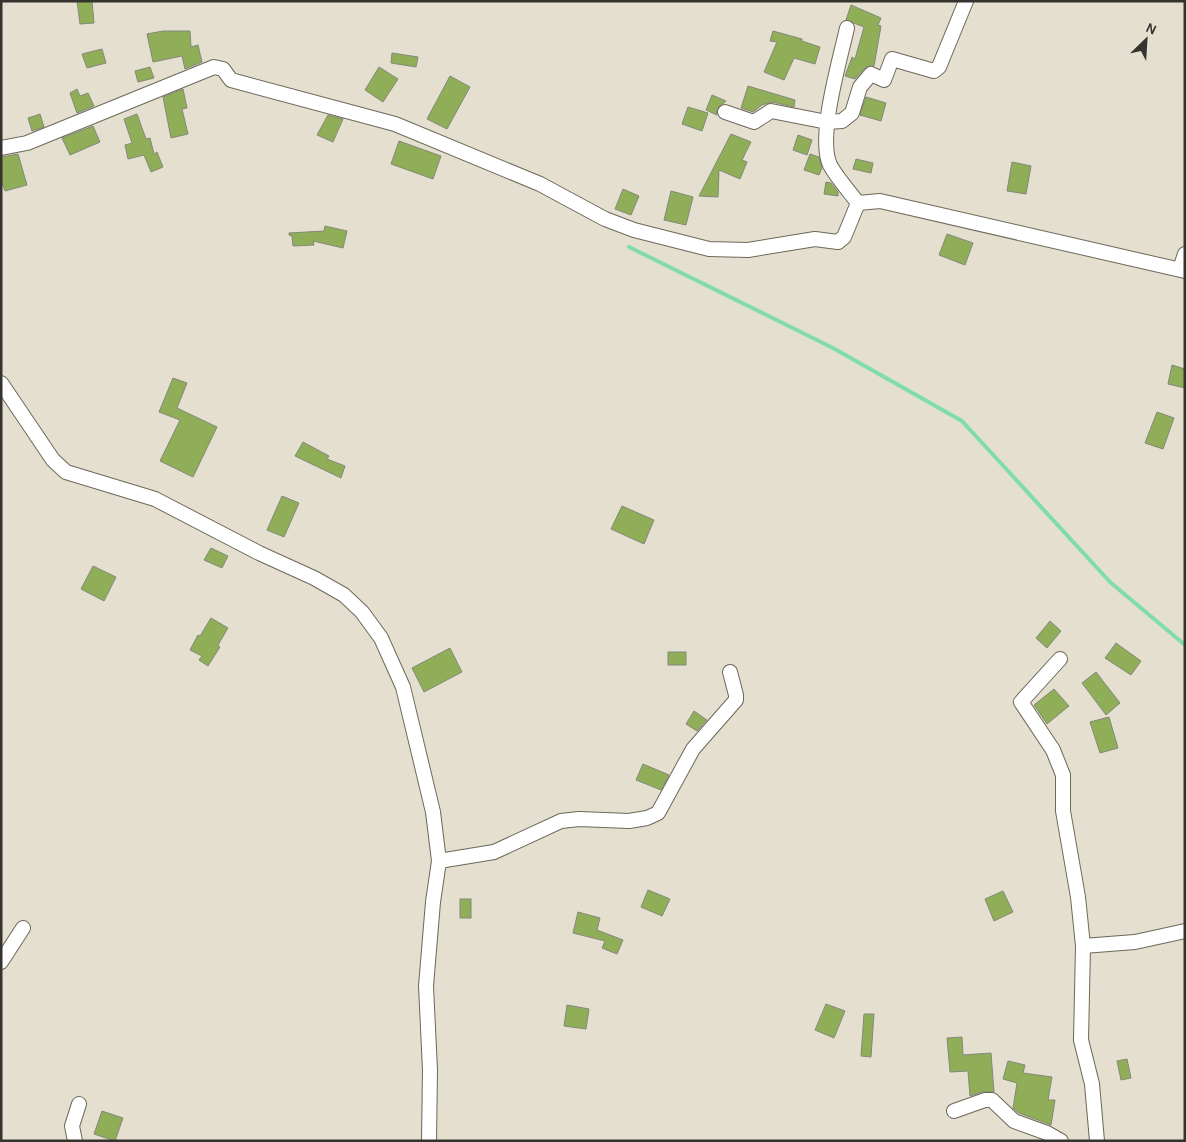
<svg xmlns="http://www.w3.org/2000/svg" width="1186" height="1142" viewBox="0 0 1186 1142" font-family="Karla,sans-serif">
	<style>
		.lines { fill: none; stroke-linecap: round; stroke-linejoin: round }
		.stream { stroke: #81dda8; stroke-width: 4 }
		.building { fill: #90ad58; stroke: #83897a }
		.street-casing { stroke: #6d6859; stroke-width: 16 }
		.street { stroke: #fff; stroke-width: 14 }
	</style>
	<rect width="100%" height="100%" fill="#e4dfce"/>
	<g class="lines">
		<polyline class="stream" points="629,247 833,348 962,421 1110,582 1185,645"/>
	</g>
	<g class="building">
		<polygon points="77,1 92,1 94,23 80,24"/>
		<polygon points="851,5 881,18 878,25 881,26 874,66 865,68 855,79 845,76 852,57 855,59 864,27 846,20"/>
		<polygon points="163,31 190,31 191,47 198,45 202,62 185,69 182,56 153,62 147,34"/>
		<polygon points="773,31 802,39 802,41 820,47 815,64 794,58 784,80 764,72 777,42 770,41"/>
		<polygon points="102,49 106,63 87,68 82,54"/>
		<polygon points="392,53 418,57 416,67 391,63"/>
		<polygon points="150,67 154,78 138,82 135,71"/>
		<polygon points="379,67 398,79 383,102 365,90"/>
		<polygon points="450,76 470,87 447,129 427,119"/>
		<polygon points="748,86 795,100 794,107 772,102 762,105 753,112 741,108"/>
		<polygon points="77,89 80,96 88,93 94,106 77,113 70,93"/>
		<polygon points="183,89 187,108 182,109 188,134 171,138 163,97"/>
		<polygon points="712,95 726,101 717,109 717,115 706,110"/>
		<polygon points="866,97 886,103 881,121 860,115"/>
		<polygon points="688,107 708,113 702,131 682,124"/>
		<polygon points="40,114 44,127 32,131 28,118"/>
		<polygon points="137,114 146,139 150,138 154,154 157,152 163,167 151,172 144,155 128,159 125,145 132,143 124,119"/>
		<polygon points="328,115 343,119 333,142 317,135"/>
		<polygon points="93,126 100,142 70,155 62,138"/>
		<polygon points="731,134 751,142 742,160 747,162 740,179 719,170 718,197 699,196"/>
		<polygon points="798,135 812,140 807,155 793,150"/>
		<polygon points="399,141 441,156 433,179 391,164"/>
		<polygon points="18,154 27,185 5,191 1,180 1,157"/>
		<polygon points="810,154 819,157 822,168 819,175 804,170"/>
		<polygon points="856,159 873,163 871,173 853,169"/>
		<polygon points="1012,162 1031,166 1026,194 1007,191"/>
		<polygon points="826,182 831,183 838,192 838,196 824,194"/>
		<polygon points="623,189 639,196 631,215 615,209"/>
		<polygon points="671,191 693,197 686,225 664,220"/>
		<polygon points="325,226 347,231 343,248 313,241 314,245 293,246 292,236 289,235 289,233 324,231"/>
		<polygon points="947,234 973,243 965,265 939,255"/>
		<polygon points="1172,365 1185,369 1185,388 1168,384"/>
		<polygon points="173,378 187,383 177,408 217,427 193,477 160,461 180,420 159,412"/>
		<polygon points="1157,412 1174,418 1163,449 1145,443"/>
		<polygon points="303,442 329,456 327,459 345,466 341,478 295,456"/>
		<polygon points="282,496 299,503 284,537 267,530"/>
		<polygon points="622,506 654,520 644,544 611,529"/>
		<polygon points="211,548 228,556 222,568 204,560"/>
		<polygon points="93,566 116,577 104,601 81,589"/>
		<polygon points="211,618 228,628 218,645 220,647 208,666 199,660 202,656 190,650 198,635 200,636"/>
		<polygon points="1050,621 1061,631 1047,648 1036,638"/>
		<polygon points="1116,643 1141,661 1131,675 1105,658"/>
		<polygon points="450,648 462,672 424,692 412,668"/>
		<rect x="668" y="652" width="18" height="13"/>
		<polygon points="1096,672 1120,703 1106,715 1082,683"/>
		<polygon points="1054,689 1069,706 1047,724 1034,705"/>
		<polygon points="694,711 707,720 697,731 686,724"/>
		<polygon points="1109,717 1118,748 1100,753 1090,722"/>
		<polygon points="643,764 669,775 661,790 636,780"/>
		<polygon points="648,890 670,899 662,916 641,907"/>
		<polygon points="1003,891 1013,912 994,921 985,899"/>
		<rect x="460" y="899" width="11" height="19"/>
		<polygon points="578,912 600,918 597,930 623,940 617,954 602,948 605,941 573,933"/>
		<polygon points="826,1004 845,1011 834,1038 815,1030"/>
		<polygon points="567,1005 589,1009 586,1029 564,1026"/>
		<polygon points="864,1014 874,1014 871,1057 861,1056"/>
		<polygon points="962,1037 963,1055 991,1053 994,1092 982,1092 970,1096 968,1071 950,1072 947,1038"/>
		<polygon points="1127,1059 1131,1078 1121,1080 1117,1061"/>
		<polygon points="1008,1061 1025,1065 1023,1073 1052,1077 1048,1100 1055,1100 1051,1125 1019,1113 1013,1108 1017,1083 1003,1079"/>
		<polygon points="102,1111 123,1118 115,1141 94,1134"/>
	</g>
	<g class="lines">
		<g class="street-casing">
			<g id="street">
				<path d="M847,28C840,60 817,137 830,165C837,178 849,191 858,203"/>
				<polyline points="725,112 754,122 771,111 827,122 842,121 852,113 860,87 871,74 884,80 892,59 934,71 939,67 966,1"/>
				<polyline points="1,148 27,143 214,67 223,69 231,80 395,124 540,184 605,219 634,230 709,249 748,250 815,239 838,242 844,237 858,203"/>
				<polyline points="858,203 880,201 1185,271"/>
				<polyline points="1180,269 1185,254"/>
				<polyline points="1,383 53,460 66,472 155,499 259,553 314,578 344,595 362,612 381,638 403,687 433,812 439,861 433,902 426,986 430,1070 429,1141"/>
				<polyline points="1060,659 1021,702 1053,750 1063,775 1063,811 1078,897 1083,946 1081,1040 1092,1084 1097,1141"/>
				<polyline points="439,861 494,852 561,821 579,819 629,821 647,818 658,813 693,749 736,700 736,695 730,672"/>
				<polyline points="1083,946 1135,942 1185,931"/>
				<polyline points="1,962 23,928"/>
				<polyline points="954,1111 985,1100 992,1100 1014,1121 1047,1133 1061,1141"/>
				<polyline points="75,1141 72,1126 79,1104"/>
			</g>
		</g>
		<use href="#street" class="street"/>
	</g>
	<rect width="1186" height="1142" fill="none" stroke="#35332d" stroke-width="5"/>
	<g transform="translate(1146 40) rotate(25)" stroke="#e4dfce" stroke-width="4" paint-order="stroke">
	<path d="M0-4L9 19L0 12L-9 19Z" fill="#35332d"/>
	<text y="-8" font-size="14" font-weight="bold" text-anchor="middle" fill="#35332d">N</text>
	</g>
</svg>
